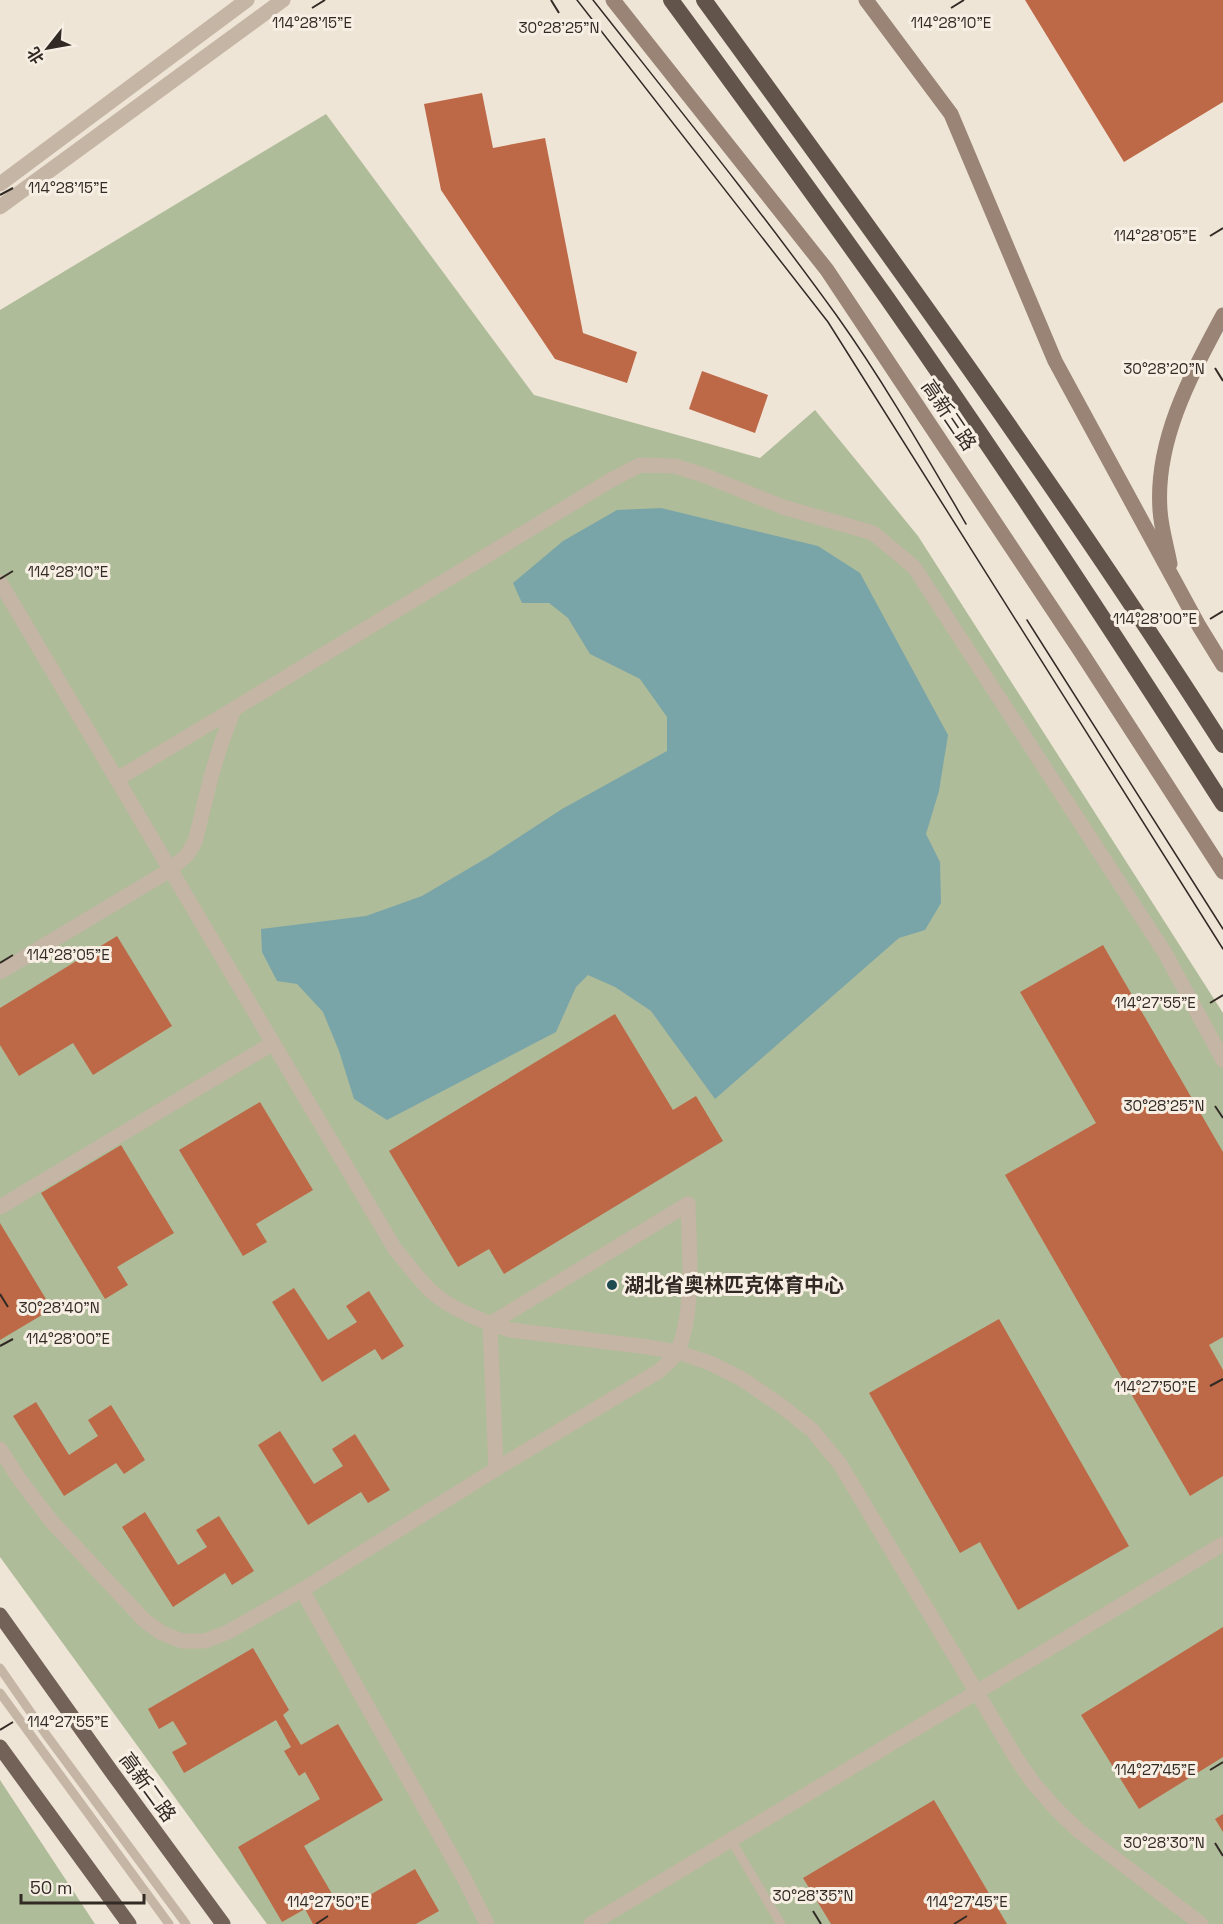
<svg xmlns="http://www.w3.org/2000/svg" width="1223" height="1924" viewBox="0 0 1223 1924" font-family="'Space Grotesk','Noto Sans SC',sans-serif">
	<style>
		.green { fill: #afbc99 }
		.water { fill: #79a5a9 }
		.building { fill: #bd6947 }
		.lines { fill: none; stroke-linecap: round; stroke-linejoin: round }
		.service { stroke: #c5b5a5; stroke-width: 9 }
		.minor { stroke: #c5b5a5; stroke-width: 15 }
		.secondary { stroke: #998476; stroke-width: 15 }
		.primary { stroke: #736257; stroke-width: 15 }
		.trunk { stroke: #62544a; stroke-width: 16 }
		.tram { stroke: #322a25; stroke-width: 1.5 }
		.ticks { fill: none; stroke: #322a25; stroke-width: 2 }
		.poi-dot { fill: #1e4a50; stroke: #f7efe3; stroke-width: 2 }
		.labels { text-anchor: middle; stroke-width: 6; stroke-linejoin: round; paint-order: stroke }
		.street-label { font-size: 20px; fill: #322a25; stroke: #f7efe3 }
		.poi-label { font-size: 20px; font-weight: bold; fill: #322a25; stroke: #f7efe3; text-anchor: start }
		.ticks-label { font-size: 15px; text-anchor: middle; fill: #322a25; stroke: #f7efe3; stroke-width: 6; stroke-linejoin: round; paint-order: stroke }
	</style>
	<rect width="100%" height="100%" fill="#efe5d7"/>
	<g class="green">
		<polygon points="326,114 534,395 760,458 815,410 918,536 1223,1013 1223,1924 267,1924 0,1557 0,310"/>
		<polygon points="0,1780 95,1924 0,1924"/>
	</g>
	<polygon class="water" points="661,508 818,546 860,573 948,735 939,791 926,834 940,862 941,903 925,930 899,938 715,1099 651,1011 615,987 588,975 576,987 556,1032 387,1120 354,1099 339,1051 323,1012 297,984 277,981 262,952 261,929 366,916 422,896 490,856 562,809 667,751 667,717 640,679 590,654 568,618 549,603 522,603 513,583 563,541 617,510"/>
	<g class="building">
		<polygon points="1025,0 1223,0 1223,102 1124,162"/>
		<polygon points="482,93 493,148 545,138 583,333 637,352 627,383 555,359 441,190 424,104"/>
		<polygon points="702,371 768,395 755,433 689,409"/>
		<polygon points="117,936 172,1026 93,1075 73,1043 19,1076 0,1045 0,1008"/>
		<polygon points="1103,945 1223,1152 1223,1337 1209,1345 1223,1370 1223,1476 1190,1496 1005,1175 1096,1123 1020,992"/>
		<polygon points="615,1014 673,1110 696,1096 723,1141 504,1274 489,1249 458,1267 389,1151"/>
		<polygon points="260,1102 313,1190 256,1224 267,1242 243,1256 179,1150"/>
		<polygon points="121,1145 174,1233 117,1267 128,1285 105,1299 41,1193"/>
		<polygon points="0,1223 52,1309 0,1340"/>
		<polygon points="294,1288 328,1340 357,1322 346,1306 369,1291 404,1346 382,1360 375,1349 322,1382 272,1302"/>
		<polygon points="999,1319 1129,1546 1018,1610 980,1542 960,1553 869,1393"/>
		<polygon points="36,1402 69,1455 98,1436 88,1420 111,1405 145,1460 124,1474 116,1463 64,1496 13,1416"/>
		<polygon points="280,1431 314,1484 343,1466 332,1449 355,1434 390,1490 368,1503 361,1492 308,1525 258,1445"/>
		<polygon points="145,1512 178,1565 207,1547 196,1530 219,1516 254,1571 232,1585 225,1573 173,1607 122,1527"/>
		<polygon points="1223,1627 1223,1757 1139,1809 1081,1715"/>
		<polygon points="253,1648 289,1710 283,1715 301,1745 338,1724 383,1800 304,1846 342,1911 415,1869 439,1911 416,1924 313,1924 305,1909 282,1922 238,1847 320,1799 305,1772 299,1776 284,1751 291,1747 276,1720 184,1773 172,1752 187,1744 173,1721 159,1729 148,1709"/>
		<polygon points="934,1800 1007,1924 831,1924 803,1878"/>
		<polygon points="1223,1814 1223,1832 1215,1819"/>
	</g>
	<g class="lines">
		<g class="service">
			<polyline points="0,1668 45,1733 186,1924"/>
			<polyline points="0,1693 169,1924"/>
			<polyline points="731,1840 781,1924"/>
		</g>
		<g class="minor">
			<polyline points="0,184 247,0"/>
			<polyline points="0,207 283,0"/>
			<path d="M0,582L395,1249C407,1263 418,1279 431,1291C450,1309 486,1323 511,1330L648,1347L677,1352L710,1363L742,1379L780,1405L812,1430L840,1464L1016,1758L1034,1784L1057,1810L1079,1831L1201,1924"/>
			<polyline points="117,779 234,709 611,480 640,465 675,466 706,476 783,507 873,533 914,567 1165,953 1223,1060"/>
			<polyline points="0,972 170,870 187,855 195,842 211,777 220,747 234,709"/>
			<polyline points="0,1207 273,1043"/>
			<path d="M0,1449L20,1480L53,1523L145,1621L162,1633L182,1641H205L228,1632L302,1590L496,1469L659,1371C665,1365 675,1358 678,1350C695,1310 689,1247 688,1204"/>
			<polyline points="496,1469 490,1324 688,1204"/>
			<polyline points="302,1590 464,1878 487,1924"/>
			<polyline points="591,1924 1223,1544"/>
		</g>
		<g class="secondary">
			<polyline points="613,0 827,270 1081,652 1223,872"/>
			<polyline points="866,0 951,114 1055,361 1199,626 1223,665"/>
			<path d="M1170,564C1167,547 1161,528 1160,510C1155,440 1191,375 1223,315"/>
		</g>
		<g class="primary">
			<polyline points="0,1615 111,1771 223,1924"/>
			<polyline points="0,1747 129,1924"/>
		</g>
		<g class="trunk">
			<path d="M671,0C744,99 816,198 887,298C1003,464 1114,633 1223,804"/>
			<path d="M704,0C882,244 1060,490 1223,745"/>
		</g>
		<g class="tram">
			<polyline points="577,0 828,322 1223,949"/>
			<path d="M593,0C675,104 759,208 837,316C884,382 925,454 966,524"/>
			<polyline points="1027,620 1223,929"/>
		</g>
	</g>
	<path class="ticks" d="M551,0L559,13M312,8L325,0M951,8L964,0M0,195L13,188M1210,236L1223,228M1215,368L1223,381M0,579L13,571M1210,619L1223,611M0,963L13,955M1210,1003L1223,995M1215,1106L1223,1118M0,1294L8,1307M0,1346L13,1339M1210,1386L1223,1379M0,1730L13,1722M1210,1770L1223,1762M1215,1843L1223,1856M813,1911L821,1924M316,1924L328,1916M954,1924L967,1916"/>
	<circle class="poi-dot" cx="612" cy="1285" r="6"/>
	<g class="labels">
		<g class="street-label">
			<text transform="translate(949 415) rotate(56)" y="7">高新三路</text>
			<text transform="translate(148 1787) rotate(54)" y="7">高新二路</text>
		</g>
		<g class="poi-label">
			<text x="624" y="1292">湖北省奥林匹克体育中心</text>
		</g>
	</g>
	<g class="ticks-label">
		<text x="312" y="28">114°28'15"E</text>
		<text x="951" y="28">114°28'10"E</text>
		<text x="559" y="33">30°28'25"N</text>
		<text x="68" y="193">114°28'15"E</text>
		<text x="1155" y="241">114°28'05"E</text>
		<text x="1164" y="374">30°28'20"N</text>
		<text x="68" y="577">114°28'10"E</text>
		<text x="1155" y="624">114°28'00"E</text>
		<text x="68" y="960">114°28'05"E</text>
		<text x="1155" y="1008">114°27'55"E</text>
		<text x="1164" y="1111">30°28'25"N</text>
		<text x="59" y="1313">30°28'40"N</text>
		<text x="68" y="1344">114°28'00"E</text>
		<text x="1155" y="1392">114°27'50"E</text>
		<text x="68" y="1727">114°27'55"E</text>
		<text x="1155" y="1775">114°27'45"E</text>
		<text x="1164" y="1848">30°28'30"N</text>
		<text x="813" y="1901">30°28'35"N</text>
		<text x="328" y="1907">114°27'50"E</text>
		<text x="967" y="1907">114°27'45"E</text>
	</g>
	<g transform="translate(48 48) rotate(239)" stroke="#f7efe3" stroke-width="4.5" paint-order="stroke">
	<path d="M0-4.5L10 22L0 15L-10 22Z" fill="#322a25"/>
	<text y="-9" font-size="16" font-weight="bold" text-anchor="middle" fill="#322a25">北</text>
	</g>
	<path d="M21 1894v9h123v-9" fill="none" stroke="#322a25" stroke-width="3"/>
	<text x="30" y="1894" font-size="18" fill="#322a25" stroke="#f7efe3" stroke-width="4.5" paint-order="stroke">50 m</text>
</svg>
